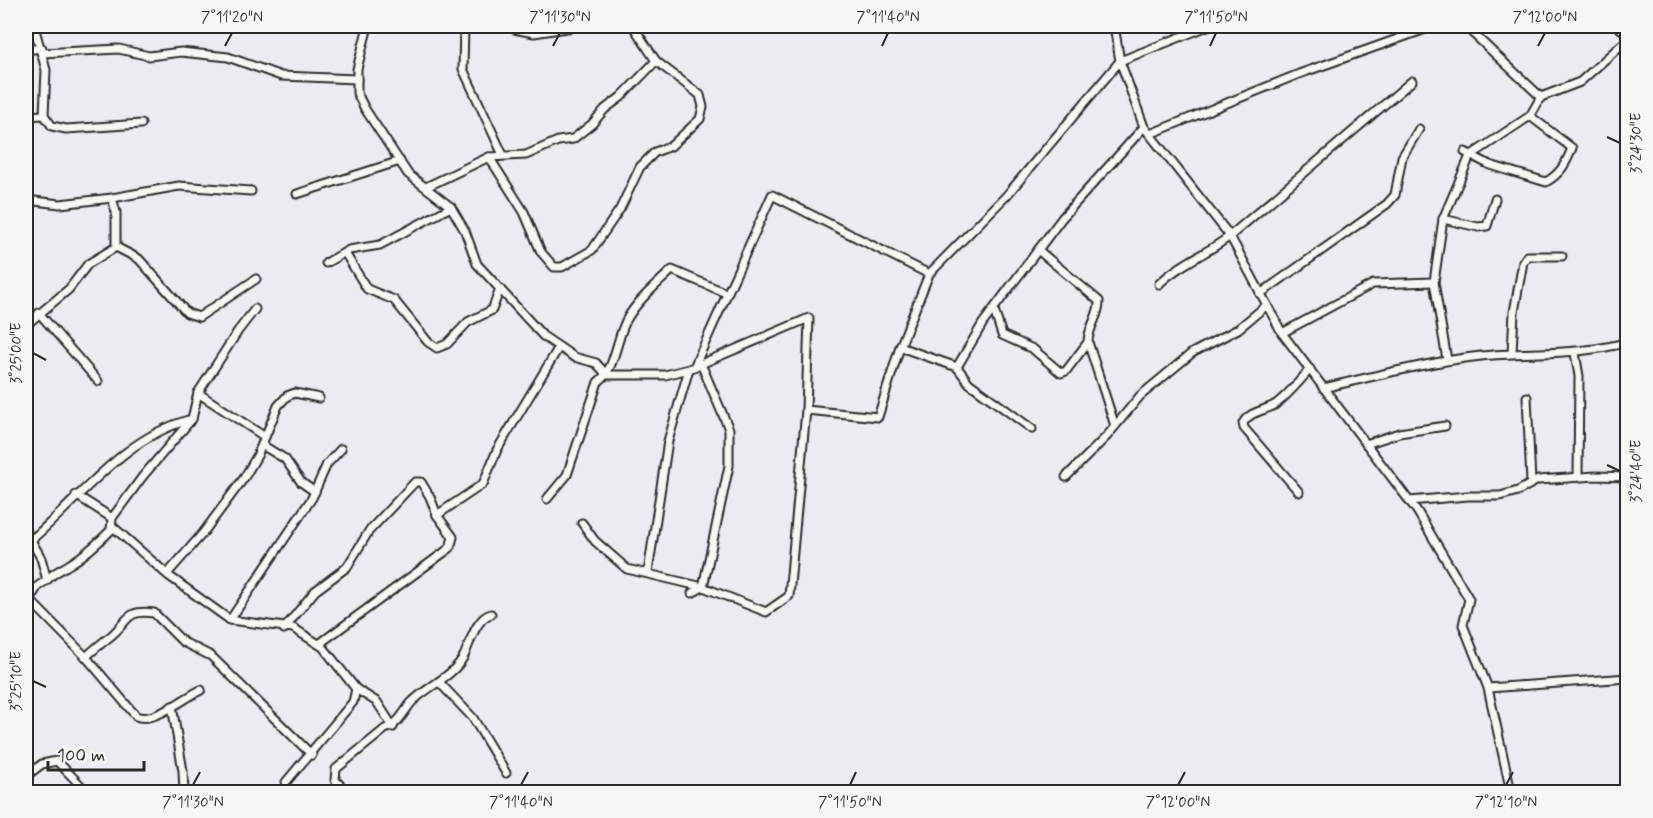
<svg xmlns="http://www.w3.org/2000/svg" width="1653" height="818" viewBox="0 0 1653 818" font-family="Mynerve,sans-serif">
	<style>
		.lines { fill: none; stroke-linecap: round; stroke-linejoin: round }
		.minor-casing { stroke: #2b2b2b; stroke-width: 11 }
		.minor { stroke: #f6f6f2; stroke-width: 7 }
		.ticks { fill: none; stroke: #2b2b2b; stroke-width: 2 }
		.neatline { fill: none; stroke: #2b2b2b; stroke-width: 2 }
		.ticks-label { font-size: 15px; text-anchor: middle; fill: #2b2b2b }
	</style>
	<rect width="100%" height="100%" fill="#edebf1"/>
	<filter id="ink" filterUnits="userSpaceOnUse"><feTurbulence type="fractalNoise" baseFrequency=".0167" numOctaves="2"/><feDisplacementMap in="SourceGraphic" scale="12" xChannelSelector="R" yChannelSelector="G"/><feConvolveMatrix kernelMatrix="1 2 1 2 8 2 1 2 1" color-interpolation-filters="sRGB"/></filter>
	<g filter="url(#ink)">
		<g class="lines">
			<g class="minor-casing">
				<g id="minor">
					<polyline points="34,26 46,70 44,115 52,126 66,129 141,124"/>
					<polyline points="368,26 357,69 357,93 365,109 408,174 451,207 465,231 477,264 543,336 574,357 596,363 607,375 665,375 689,369 809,318 806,410 789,596 766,612 703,587 627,569 595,541 582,523"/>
					<polyline points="464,26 463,69 503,155"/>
					<polyline points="512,26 514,29 534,33 580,26"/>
					<polyline points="1114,26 1120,61 1144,127 1230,236 1282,333 1417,511 1469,599 1463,625 1488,688 1511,792"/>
					<polyline points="1465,26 1541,97"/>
					<polyline points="1617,26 1628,34"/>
					<polyline points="26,50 42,48"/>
					<polyline points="42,53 119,49 149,56 181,52 228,57 281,76 357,79"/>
					<polyline points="26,116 44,115"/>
					<polyline points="1150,134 1299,74 1434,26"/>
					<path d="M1465,152L1490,165L1546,182C1560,174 1566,164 1572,148L1530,116"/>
					<polyline points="489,157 524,212 541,252 554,267 562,267 592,250 620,209 640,167 655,152 671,146 700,119 703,107 700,95 656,61 633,26"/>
					<polyline points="426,187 489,157 526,155 558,141 573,139 592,124 605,109 621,97 656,61"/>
					<polyline points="297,194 400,161"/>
					<polyline points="26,200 60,204 112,198 179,186 251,191"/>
					<polyline points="1443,219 1478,227 1487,226 1495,199"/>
					<polyline points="116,247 139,259 187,313 199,317 256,279"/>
					<path d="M1038,250L1099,301C1100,315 1088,327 1088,342L1115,426"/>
					<polyline points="345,253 367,289 394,300 428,342 437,348 447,344 468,322 492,310 500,289"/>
					<polyline points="326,263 349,250 380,245 451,207"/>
					<path d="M1159,284C1179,264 1208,253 1230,236L1412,81"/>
					<polyline points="1260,294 1387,204 1395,195 1402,157 1419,129"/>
					<polyline points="994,310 1002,335 1033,349 1061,373 1066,371 1088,342"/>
					<polyline points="39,313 98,381"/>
					<polyline points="26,325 69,289 88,264 116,247 116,212 112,198"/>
					<polyline points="1282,333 1373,284 1434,282"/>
					<polyline points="900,347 929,274 1007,195 1120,61 1208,26"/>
					<polyline points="1512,353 1514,312 1523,262 1527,256 1562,256"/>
					<polyline points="1575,353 1579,376 1578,477"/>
					<polyline points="1447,360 1434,282 1443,219 1470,156 1530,116 1541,97 1580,82 1628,39"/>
					<polyline points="695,365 772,195 929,274"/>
					<polyline points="957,367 969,383 1032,429"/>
					<path d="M1323,388C1376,376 1428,362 1481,356C1531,351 1579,356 1628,342"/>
					<polyline points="198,393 265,437"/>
					<polyline points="1527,397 1531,482"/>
					<polyline points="806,410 878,417 900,347 957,367 983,323 1062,218 1144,127"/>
					<polyline points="1366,444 1399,433 1445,426"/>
					<polyline points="262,445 285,459 301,482 315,492"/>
					<polyline points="1066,477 1107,436 1140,396 1192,353 1238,329 1267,305"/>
					<path d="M1299,492L1244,428L1243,423C1250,411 1265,411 1276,404C1289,394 1299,382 1310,369"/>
					<polyline points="76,495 112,518"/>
					<path d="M547,499L567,475L598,382C616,369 616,338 627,319C637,301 657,284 672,270L726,293"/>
					<polyline points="1409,501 1468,496 1500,496 1518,491 1538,480 1596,476 1628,477"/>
					<polyline points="437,515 483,484 497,450 559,347"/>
					<polyline points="112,526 169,576 230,620 293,628 323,647 356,689 377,702 393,727"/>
					<polyline points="26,531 41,558 47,580 38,586 26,605"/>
					<path d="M31,540C82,497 123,437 192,419"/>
					<polyline points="648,572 668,441 689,369"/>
					<polyline points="168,573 203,533 244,478 257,456 278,406 287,396 295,393 319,398"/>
					<path d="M47,580C54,572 61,570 70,564C85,555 98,543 111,530L112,518L143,476L192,419L198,393L238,331L255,309"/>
					<polyline points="692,593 703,587 729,466 729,429 701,364"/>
					<path d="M30,600L86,657L136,716C154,724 183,698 201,690"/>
					<polyline points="230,620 312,498 327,464 341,449"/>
					<polyline points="284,629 315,591 347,567 369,531 415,482 421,482 430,497 437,515 453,537 450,548 319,644"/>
					<path d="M86,657C94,649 103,642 112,635C129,620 127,609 154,613L183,642L211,656L312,755"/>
					<polyline points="439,682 473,718 506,773"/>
					<polyline points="1488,688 1628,678"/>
					<polyline points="172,706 183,771 184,792"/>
					<polyline points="26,776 42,764 57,761 87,792"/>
					<polyline points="286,782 353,702 356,689"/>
					<path d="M347,792L335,780L336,769L385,729C398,725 403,713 411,703C427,686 452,678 464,656C470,643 476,618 491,614"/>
				</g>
			</g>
			<use href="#minor" class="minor"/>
		</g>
	</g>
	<path class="ticks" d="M225,46L232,33M553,46L560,33M882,46L888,33M1210,46L1216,33M1538,46L1545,33M1607,137L1620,143M33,353L46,360M1607,465L1620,471M33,681L46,687M193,785L200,772M521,785L528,772M850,785L856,772M1178,785L1185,772M1506,785L1513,772"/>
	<rect width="1653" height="818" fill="none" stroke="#f6f6f2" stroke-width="66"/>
	<path d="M48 761v9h96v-9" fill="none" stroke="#2b2b2b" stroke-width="3"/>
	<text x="57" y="761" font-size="18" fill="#2b2b2b" stroke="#f6f6f2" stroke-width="4.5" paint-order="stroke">100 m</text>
	<rect x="33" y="33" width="1587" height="752" class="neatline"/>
	<g class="ticks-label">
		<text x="232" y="22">7°11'20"N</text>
		<text x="560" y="22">7°11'30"N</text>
		<text x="888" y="22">7°11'40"N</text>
		<text x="1216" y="22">7°11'50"N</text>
		<text x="1545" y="22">7°12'00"N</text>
		<text transform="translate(1636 143) rotate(-90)" y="5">3°24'30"E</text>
		<text transform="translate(16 353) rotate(-90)" y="5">3°25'00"E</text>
		<text transform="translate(1636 471) rotate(-90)" y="5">3°24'40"E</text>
		<text transform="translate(16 681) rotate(-90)" y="5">3°25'10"E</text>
		<text x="193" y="807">7°11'30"N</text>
		<text x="521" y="807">7°11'40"N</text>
		<text x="850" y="807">7°11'50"N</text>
		<text x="1178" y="807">7°12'00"N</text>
		<text x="1506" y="807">7°12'10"N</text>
	</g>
</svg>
